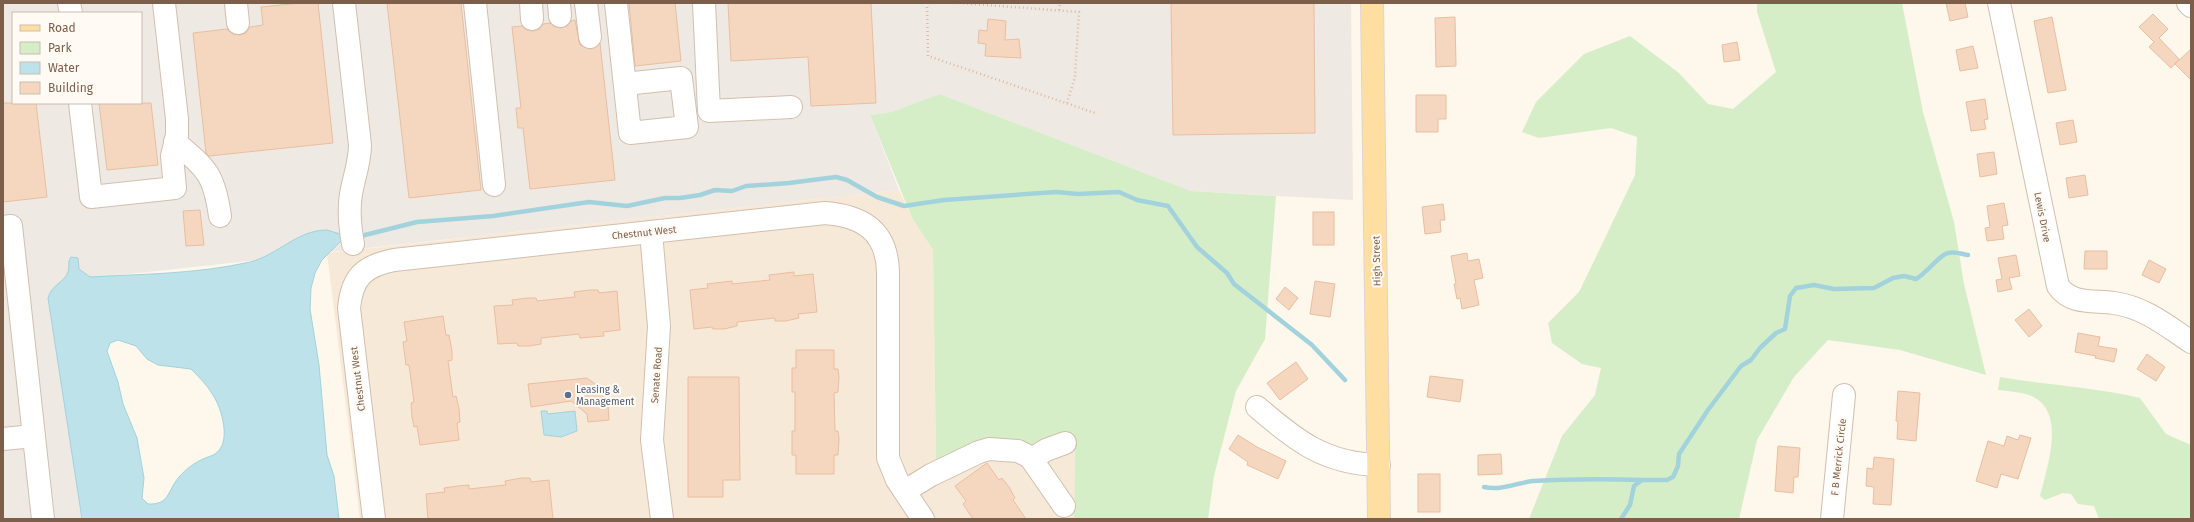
<svg xmlns="http://www.w3.org/2000/svg" width="2194" height="522" viewBox="0 0 2194 522" font-family="'Fira Sans',sans-serif">
	<style>
		.residential { fill: #f6e9d8 }
		.industrial { fill: #efe9e3; fill-rule: evenodd }
		.green { fill: #d6eec7 }
		.water { fill: #bde2ea; stroke: #a2d2dc; fill-rule: evenodd }
		.lines { fill: none; stroke-linecap: round; stroke-linejoin: round }
		.stream { stroke: #a2d2dc; stroke-width: 4.5 }
		.building { fill: #f5d7c0; stroke: #e9bea0 }
		.minor-casing { stroke: #d2bfae; stroke-width: 24 }
		.major-casing { stroke: #ddd5d0; stroke-width: 24 }
		.path { stroke: #dbbaa2; stroke-width: 2.5; stroke-dasharray: 1 3; stroke-linecap: butt }
		.minor { stroke: #fff; stroke-width: 22 }
		.major { stroke: #ffdfa1; stroke-width: 22 }
		.service-dot { fill: #5c6f8a; stroke: #fffaf3; stroke-width: 1.5 }
		.labels { text-anchor: middle; stroke-width: 4; stroke-linejoin: round; paint-order: stroke }
		.street-label { font-size: 10px; fill: #7c5e4b; stroke: #fffaf3 }
		.service-label { font-size: 10px; fill: #4e5e75; stroke: #fffaf3; text-anchor: start }
	</style>
	<rect width="100%" height="100%" fill="#fef7eb"/>
	<polygon class="residential" points="899,190 912,218 933,250 936,459 1075,444 1074,519 360,519 327,253"/>
	<path class="industrial" d="M3,3H1351L1353,200L1191,191L940,94L891,112L870,115L899,190L83,279L115,519H3ZM13,13H141V103H13Z"/>
	<g class="green">
		<polygon points="1757,3 1902,3 1923,112 1954,222 1964,284 1986,375 1900,350 1828,340 1794,377 1757,440 1739,519 1529,519 1562,436 1595,395 1601,368 1582,364 1552,343 1548,323 1579,292 1606,236 1635,175 1637,137 1611,128 1539,138 1522,132 1536,102 1584,54 1630,36 1679,73 1708,104 1733,109 1776,72 1757,12"/>
		<polygon points="940,94 1191,191 1276,196 1265,339 1236,391 1214,476 1208,519 1074,519 1075,444 936,459 933,250 912,218 870,115 891,112"/>
		<path d="M2000,377C2047,385 2094,387 2140,398L2166,434L2191,445L2190,519H2099L2094,506L2078,504L2071,494L2063,493L2045,500L2040,496C2047,467 2068,409 2029,395C2019,392 2008,391 1998,390Z"/>
	</g>
	<g class="water">
		<path d="M327,230L340,234L343,239L322,260L315,273L311,288L310,309L319,365L327,455L334,476L339,519H82L48,298C52,284 64,283 68,272C70,266 67,263 71,257L78,258L79,269L90,277C143,274 197,274 250,262C278,255 297,230 327,230ZM118,340L136,346L147,359L158,365L191,369C199,377 207,385 213,395C222,409 232,443 215,454C212,456 207,457 203,459C194,463 186,469 179,477C167,491 170,505 148,504L142,498L144,478L137,438L123,404L118,382L107,351L110,343Z"/>
		<polygon points="541,411 547,411 548,414 575,411 577,431 561,437 544,435"/>
	</g>
	<g class="lines">
		<g class="stream">
			<polyline points="361,236 417,222 493,216 589,202 627,206 665,198 680,198 700,195 715,190 732,191 746,186 789,183 836,177 847,180 877,197 904,206 944,200 1056,192 1078,194 1119,192 1137,200 1168,206 1197,247 1227,273 1234,284 1312,345 1345,380"/>
			<path d="M1484,487C1501,491 1516,483 1533,481C1569,479 1605,479 1641,480"/>
			<path d="M1621,519L1630,505L1634,486L1642,480H1667L1673,477L1678,466L1679,454L1708,410L1741,366L1751,360L1760,348L1776,333L1785,329L1790,296L1796,288L1814,285L1834,289L1874,288L1893,278L1904,276L1916,279C1927,273 1940,254 1948,253C1954,251 1962,254 1968,255"/>
		</g>
	</g>
	<g class="building">
		<polygon points="301,3 318,3 333,143 209,156 206,153 193,33 227,29 233,34 240,35 246,33 250,27 263,25 261,7"/>
		<polygon points="387,3 461,3 481,190 409,198"/>
		<polygon points="629,3 675,3 681,61 635,66"/>
		<polygon points="728,3 871,3 876,103 811,106 808,57 731,61"/>
		<polygon points="1171,3 1314,3 1315,133 1173,135"/>
		<polygon points="1946,3 1965,3 1968,17 1950,21"/>
		<polygon points="2153,14 2168,29 2159,38 2179,59 2171,68 2149,47 2154,42 2139,27"/>
		<polygon points="1455,17 1456,66 1436,67 1435,18"/>
		<polygon points="2052,17 2066,90 2048,93 2034,21"/>
		<polygon points="988,19 1006,21 1005,40 1019,39 1021,58 985,56 986,44 978,43 979,30 987,31"/>
		<polygon points="575,20 580,45 591,49 600,43 615,180 530,189 523,128 518,128 516,108 521,108 512,27 522,26 527,30 533,31 539,29 543,24 550,23 555,27 561,28 567,26 571,21"/>
		<polygon points="1737,42 1740,60 1724,62 1722,45"/>
		<polygon points="1973,46 1978,68 1960,71 1956,50"/>
		<polygon points="2191,49 2191,80 2175,64"/>
		<polygon points="1416,95 1446,95 1446,119 1438,119 1438,132 1416,132"/>
		<polygon points="1985,99 1988,119 1984,120 1986,129 1971,131 1966,102"/>
		<polygon points="3,103 36,103 47,197 3,202"/>
		<polygon points="99,103 151,103 158,165 107,170"/>
		<polygon points="2073,120 2077,142 2060,145 2056,123"/>
		<polygon points="1994,152 1997,174 1980,177 1977,154"/>
		<polygon points="2085,175 2088,195 2069,198 2066,178"/>
		<polygon points="2004,203 2008,225 2002,226 2004,239 1987,241 1985,228 1990,227 1987,206"/>
		<polygon points="1443,204 1445,220 1440,220 1441,232 1425,234 1422,207"/>
		<polygon points="200,210 204,245 186,246 183,211"/>
		<rect x="1313" y="212" width="21" height="33"/>
		<polygon points="2085,251 2107,251 2107,269 2084,269"/>
		<polygon points="1467,253 1468,261 1479,259 1483,278 1474,280 1479,305 1462,309 1460,298 1457,299 1454,284 1456,284 1451,256"/>
		<polygon points="2016,255 2020,276 2009,278 2012,289 1998,292 1996,280 2002,279 1998,258"/>
		<polygon points="2149,260 2166,269 2159,283 2142,275"/>
		<polygon points="794,272 794,276 813,274 817,312 798,314 799,318 786,321 775,321 775,318 737,322 737,326 724,329 713,329 712,327 694,329 690,290 708,288 707,284 732,281 732,284 770,280 769,275"/>
		<polygon points="1315,281 1335,284 1330,317 1310,314"/>
		<polygon points="1285,287 1298,298 1289,310 1276,299"/>
		<polygon points="590,290 598,290 599,293 617,291 620,330 603,332 604,336 591,337 580,338 579,334 541,338 541,344 529,346 518,346 517,343 498,344 494,306 513,305 512,300 527,298 536,298 537,301 575,297 574,292"/>
		<polygon points="2029,309 2042,326 2029,337 2015,320"/>
		<polygon points="443,316 446,335 449,335 452,351 452,360 448,361 453,397 456,396 459,408 460,422 457,423 459,440 420,445 417,426 414,427 412,417 411,403 414,402 409,365 406,365 403,342 407,341 404,322"/>
		<polygon points="2078,333 2100,337 2098,346 2117,349 2114,362 2095,358 2096,356 2075,352"/>
		<polygon points="796,350 834,350 834,369 838,369 839,377 838,392 834,393 835,431 838,431 839,439 838,455 834,455 834,474 796,474 796,455 792,455 792,431 795,431 795,392 792,392 792,368 796,368"/>
		<polygon points="2147,354 2165,367 2156,381 2137,369"/>
		<polygon points="1296,362 1308,379 1280,400 1267,383"/>
		<polygon points="1430,376 1463,380 1460,402 1427,397"/>
		<polygon points="688,377 739,377 740,480 723,480 723,497 688,497"/>
		<polygon points="587,378 602,389 607,389 609,420 588,422 587,414 571,401 531,407 528,384"/>
		<polygon points="1898,391 1920,393 1916,441 1897,439 1898,421 1896,421"/>
		<polygon points="1238,435 1257,447 1286,461 1278,479 1247,465 1248,462 1229,449"/>
		<polygon points="2020,435 2031,438 2018,479 2001,474 1997,488 1976,481 1988,441 2004,446 2007,436 2018,440"/>
		<polygon points="1778,446 1800,448 1798,477 1794,477 1793,493 1775,491"/>
		<polygon points="1501,454 1502,474 1478,475 1478,455"/>
		<polygon points="1874,457 1894,459 1891,505 1873,504 1874,487 1866,486 1867,468 1873,469"/>
		<polygon points="987,463 999,480 1002,478 1009,487 1015,498 1013,500 1026,519 973,519 963,504 966,501 955,486"/>
		<rect x="1418" y="474" width="22" height="38"/>
		<polygon points="521,478 530,478 531,482 549,480 553,519 428,519 426,494 445,492 444,488 458,486 469,485 469,489 506,485 505,481"/>
	</g>
	<g class="lines">
		<g class="minor-casing">
			<g id="minor">
				<polyline points="69,3 71,13"/>
				<polyline points="236,3 238,23"/>
				<path d="M344,3L360,145C360,162 354,177 351,194C348,211 350,227 353,244"/>
				<polyline points="475,3 494,185"/>
				<polyline points="531,3 532,19"/>
				<polyline points="559,3 560,16"/>
				<polyline points="586,3 590,37"/>
				<polyline points="616,3 630,133 687,127 681,78 625,84"/>
				<polyline points="704,3 709,111 791,107"/>
				<path d="M1999,3L2058,286C2071,305 2094,300 2114,303C2144,307 2167,326 2191,342"/>
				<polyline points="2188,3 2191,6"/>
				<polyline points="80,103 91,197 175,188 172,156 177,135 177,119 164,3"/>
				<path d="M175,142C207,169 214,174 220,216"/>
				<polyline points="3,227 11,226 43,519"/>
				<polyline points="651,232 659,326 652,440 662,519"/>
				<path d="M1257,407C1295,440 1325,464 1379,465"/>
				<polyline points="3,439 34,436"/>
				<polyline points="1032,459 1046,450 1065,443"/>
				<polyline points="905,491 931,475 979,452 989,449 1018,451 1030,457 1064,506"/>
				<path d="M374,519L349,308C352,277 364,266 394,260L825,213C864,216 887,232 888,272V458L897,480L923,519"/>
				<polyline points="1832,519 1844,395"/>
			</g>
		</g>
		<g class="major-casing">
			<polyline id="major" points="1372,3 1379,519"/>
		</g>
		<g class="path">
			<polyline points="927,3 928,56 1095,113"/>
			<polyline points="959,3 1079,12 1075,77 1067,103"/>
			<polyline points="1059,10 1060,3"/>
		</g>
		<use href="#minor" class="minor"/>
		<use href="#major" class="major"/>
	</g>
	<circle class="service-dot" cx="568" cy="395" r="4"/>
	<g class="labels">
		<g class="street-label">
			<text transform="translate(2043 217) rotate(79)" y="4">Lewis Drive</text>
			<text transform="translate(644 232) rotate(-6)" y="4">Chestnut West</text>
			<text transform="translate(1376 261) rotate(-91)" y="4">High Street</text>
			<text transform="translate(656 375) rotate(-86)" y="4">Senate Road</text>
			<text transform="translate(357 379) rotate(-97)" y="4">Chestnut West</text>
			<text transform="translate(1838 457) rotate(-84)" y="4">F B Merrick Circle</text>
		</g>
		<g class="service-label">
			<text x="576" y="393">Leasing &amp;<tspan x="576" dy="12">Management</tspan></text>
		</g>
	</g>
	<rect width="2194" height="522" fill="none" stroke="#7c5e4b" stroke-width="8"/>
	<rect x="12" y="12" width="130" height="92" fill="#fffaf3" stroke="#cbbcb0"/>
	<rect x="20" y="25" width="20" height="6" fill="#ffdfa1" stroke="#cbbcb0"/>
	<text x="48" y="32" font-size="12" fill="#7c5e4b">Road</text>
	<rect x="20" y="42" width="20" height="12" fill="#d6eec7" stroke="#cbbcb0"/>
	<text x="48" y="52" font-size="12" fill="#7c5e4b">Park</text>
	<rect x="20" y="62" width="20" height="12" fill="#bde2ea" stroke="#cbbcb0"/>
	<text x="48" y="72" font-size="12" fill="#7c5e4b">Water</text>
	<rect x="20" y="82" width="20" height="12" fill="#f5d7c0" stroke="#cbbcb0"/>
	<text x="48" y="92" font-size="12" fill="#7c5e4b">Building</text>
</svg>
